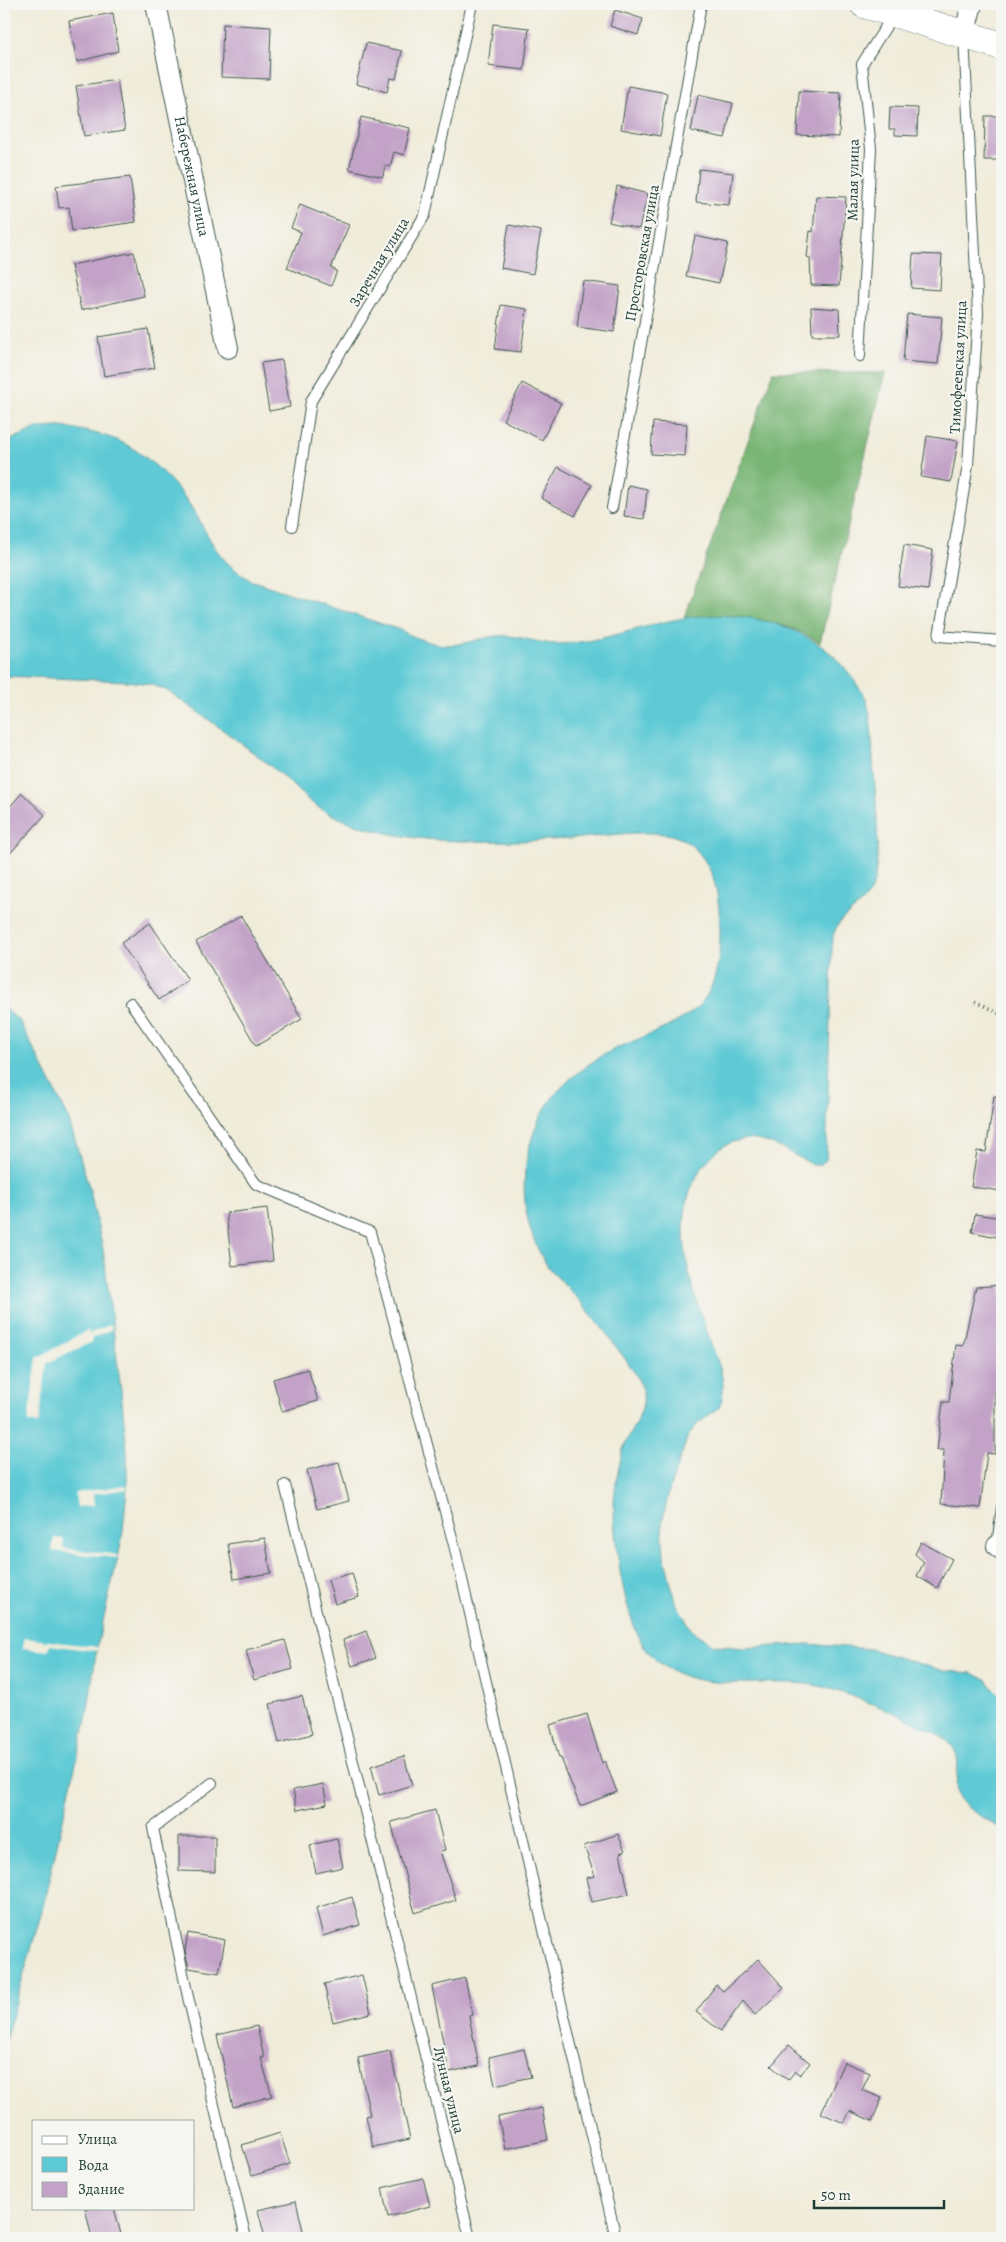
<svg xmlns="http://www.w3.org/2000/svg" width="1006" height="2242" viewBox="0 0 1006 2242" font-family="Alegreya,serif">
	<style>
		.forest { fill: #79b676; stroke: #4c7a55 }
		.water { fill: #5ecad5; stroke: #3e8484 }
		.pier { fill: #f0ecda }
		.building { fill: #c2a2c7 }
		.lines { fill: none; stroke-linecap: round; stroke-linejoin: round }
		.lane-casing { stroke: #3e574d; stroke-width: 12 }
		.street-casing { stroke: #3e574d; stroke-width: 22 }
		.secondary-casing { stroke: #3e574d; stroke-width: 29 }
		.path { stroke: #3e574d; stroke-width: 3; stroke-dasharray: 1 4; stroke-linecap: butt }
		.lane { stroke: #fff; stroke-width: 10 }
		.street { stroke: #fff; stroke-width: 20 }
		.secondary { stroke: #fff; stroke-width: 28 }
		.labels { text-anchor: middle; stroke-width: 4.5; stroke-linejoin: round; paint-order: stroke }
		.street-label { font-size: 15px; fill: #1f3d34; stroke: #f6f6f2 }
	</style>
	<rect width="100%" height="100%" fill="#f6f6f2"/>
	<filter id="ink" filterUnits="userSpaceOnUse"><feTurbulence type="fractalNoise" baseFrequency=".02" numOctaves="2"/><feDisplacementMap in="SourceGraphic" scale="10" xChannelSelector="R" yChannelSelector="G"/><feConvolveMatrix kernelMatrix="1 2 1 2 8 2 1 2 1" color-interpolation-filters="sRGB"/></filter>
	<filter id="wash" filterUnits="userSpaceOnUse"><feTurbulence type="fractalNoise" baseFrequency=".0096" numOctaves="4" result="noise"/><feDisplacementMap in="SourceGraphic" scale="20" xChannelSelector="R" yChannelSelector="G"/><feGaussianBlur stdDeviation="1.12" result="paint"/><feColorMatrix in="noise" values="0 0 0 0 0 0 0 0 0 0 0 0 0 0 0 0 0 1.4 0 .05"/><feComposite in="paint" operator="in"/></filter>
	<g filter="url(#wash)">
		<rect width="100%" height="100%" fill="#f0ecda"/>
		<path class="forest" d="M773,372L885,373L820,643C780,615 730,618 684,618Z"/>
		<g class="water">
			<path d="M61,427C80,430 99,433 117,440C146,453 177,483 193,510C213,542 215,558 250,580L400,630C418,639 438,648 459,644C472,642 484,637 497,636C518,634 537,644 558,644C601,643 642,625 684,618C746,608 821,626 855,682C859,688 865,695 867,702C872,721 872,741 873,760C875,794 881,844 875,877C869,910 842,910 835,931C832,937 833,944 832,950L826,1160L819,1165H813C778,1146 743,1122 710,1158C665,1207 688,1279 708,1335C716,1359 730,1382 719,1408L697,1424L688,1436L670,1487L662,1523L664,1555L675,1601L692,1631L714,1645L744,1648L807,1644L870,1649L944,1671L972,1673L987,1680L1002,1700V1830C990,1820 973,1814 962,1802C948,1786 966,1766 952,1746C940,1728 843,1691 819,1686C763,1675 692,1700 649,1653C626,1628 614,1546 614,1511C613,1493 618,1471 622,1453C627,1432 649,1411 642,1389C637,1373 626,1360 616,1347C601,1325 584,1305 566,1286C560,1279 551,1272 546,1264C519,1220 518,1168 538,1122C553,1089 583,1065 615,1049C644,1035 690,1024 707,995C719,974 720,951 720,928C719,901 717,874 699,853C691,843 679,836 666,834C633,830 600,837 568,839C532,841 495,842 459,841C412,840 357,831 316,806C303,797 292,784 279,773C244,744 206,718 168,691L150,684L126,681L4,676V443L37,428Z"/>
			<polygon points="4,1007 20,1022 68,1117 89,1187 103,1249 121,1391 127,1452 127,1489 122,1540 97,1647 87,1716 41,1914 4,2044"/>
		</g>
		<g class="pier">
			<polygon points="111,1324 112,1329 91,1339 92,1342 47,1363 39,1424 28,1422 37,1358 88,1330 89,1334"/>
			<polygon points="126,1485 127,1489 93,1494 94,1505 77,1507 75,1493"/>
			<polygon points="54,1538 63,1539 63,1548 118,1555 117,1558 52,1551"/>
			<polygon points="24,1638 97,1647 97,1651 50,1645 48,1651 23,1648"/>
		</g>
		<g id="blocks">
			<g class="building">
				<polygon points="615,10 643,19 638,35 610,26"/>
				<polygon points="113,13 118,51 77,62 69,21"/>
				<polygon points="223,24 271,27 269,79 221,77"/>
				<polygon points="493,24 529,28 524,70 488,66"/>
				<polygon points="366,43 402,51 396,79 390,78 387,92 356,84"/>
				<polygon points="117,80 125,130 84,136 76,86"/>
				<polygon points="628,86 667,93 660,136 621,129"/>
				<polygon points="799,91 841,93 839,137 797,135"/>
				<polygon points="698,95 733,103 725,138 691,131"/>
				<polygon points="890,107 918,108 917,136 895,135 895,129 889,129"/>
				<polygon points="985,116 1002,116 1002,160 984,160"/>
				<polygon points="361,117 410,128 404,155 394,152 390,167 385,165 383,177 349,169"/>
				<polygon points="699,169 733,173 729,205 696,202"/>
				<polygon points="130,177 136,222 72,231 69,207 59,208 56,186"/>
				<polygon points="617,186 648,194 639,229 609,222"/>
				<polygon points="816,196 846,197 839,286 811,285 810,258 807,257 810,231 813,232"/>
				<polygon points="300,205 349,225 331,268 337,271 331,286 287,268 301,232 291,228"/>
				<polygon points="509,225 541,231 533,274 501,268"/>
				<polygon points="695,236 728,243 719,283 686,276"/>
				<polygon points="134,252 144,296 81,310 71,265"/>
				<polygon points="913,254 942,255 940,290 911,288"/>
				<polygon points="583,281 620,286 614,332 577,327"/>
				<polygon points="501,305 527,309 521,352 495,349"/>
				<polygon points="811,307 839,309 840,335 812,335"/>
				<polygon points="907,314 942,317 938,364 903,361"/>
				<polygon points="148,329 155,368 104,376 98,337"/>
				<polygon points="282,360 290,407 269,411 261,363"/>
				<polygon points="522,383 561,403 542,440 503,420"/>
				<polygon points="653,422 687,424 685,456 651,454"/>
				<polygon points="927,436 958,441 951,482 921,477"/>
				<polygon points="558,467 592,485 575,516 541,498"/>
				<polygon points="628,485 647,489 644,519 624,516"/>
				<polygon points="904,545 933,550 928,590 898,586"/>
				<polygon points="22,793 45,815 4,860 4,813"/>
				<polygon points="241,916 302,1019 256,1046 196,942"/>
				<polygon points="150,923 188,980 159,1000 121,943"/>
				<polygon points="994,1096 1002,1097 1002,1191 971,1187 977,1151 986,1152"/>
				<polygon points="267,1208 273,1261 232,1266 226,1213"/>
				<polygon points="975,1214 1002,1218 1002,1238 972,1232"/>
				<polygon points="1002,1285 1002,1353 998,1391 995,1391 995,1454 987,1453 980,1508 941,1504 944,1450 937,1450 943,1402 949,1402 956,1345 963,1346 976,1287"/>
				<polygon points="308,1369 318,1401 282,1411 273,1379"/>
				<polygon points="339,1462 349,1501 317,1509 307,1470"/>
				<polygon points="265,1538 271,1573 234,1579 228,1544"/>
				<polygon points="921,1542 952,1559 937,1588 917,1576 924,1562 915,1554"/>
				<polygon points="352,1573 359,1597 335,1604 328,1580"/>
				<polygon points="366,1631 376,1658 352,1666 343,1640"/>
				<polygon points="285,1640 293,1669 254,1680 246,1650"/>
				<polygon points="302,1696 312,1734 279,1743 270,1704"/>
				<polygon points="587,1714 602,1763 605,1761 617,1792 580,1806 561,1758 559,1758 550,1725"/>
				<polygon points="404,1756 412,1785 379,1795 371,1766"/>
				<polygon points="323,1784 327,1804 297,1810 293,1790"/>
				<polygon points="435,1810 445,1850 440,1851 456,1900 415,1913 391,1822"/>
				<polygon points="618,1834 625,1851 620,1853 629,1894 592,1902 586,1878 595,1876 584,1846"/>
				<polygon points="179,1836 215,1836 215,1872 179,1871"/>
				<polygon points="337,1839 343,1867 316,1873 310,1845"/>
				<polygon points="352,1897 360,1925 323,1936 316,1908"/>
				<polygon points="188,1933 225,1940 219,1973 189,1968 185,1951"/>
				<polygon points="758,1959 784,1988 755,2015 743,2001 721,2031 696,2012 716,1985 723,1991"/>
				<polygon points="362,1975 371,2013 333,2022 324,1984"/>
				<polygon points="465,1978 473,2015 469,2016 479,2066 449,2072 432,1986"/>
				<polygon points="257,2026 264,2058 261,2058 272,2096 233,2107 217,2035"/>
				<polygon points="789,2045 810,2063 800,2075 795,2071 788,2080 771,2066"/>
				<polygon points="524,2049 531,2077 495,2085 489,2057"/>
				<polygon points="390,2051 410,2139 373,2147 366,2116 370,2115 358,2058"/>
				<polygon points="844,2062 870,2073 862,2090 882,2098 872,2121 850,2111 844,2123 821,2113"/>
				<polygon points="542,2108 548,2140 505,2149 498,2117"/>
				<polygon points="280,2133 290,2164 252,2176 242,2145"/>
				<polygon points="423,2178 430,2206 388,2217 382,2188"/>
				<polygon points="296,2201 304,2235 291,2238 265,2238 258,2210"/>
				<polygon points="85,2208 114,2208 122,2238 92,2238"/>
			</g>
		</g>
	</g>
	<g filter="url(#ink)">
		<use href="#blocks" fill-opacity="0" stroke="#3e574d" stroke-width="1"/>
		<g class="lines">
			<g class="lane-casing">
				<g id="lane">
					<polyline points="964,36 978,314 968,465 939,636 1002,641"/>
					<polyline points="860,356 871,149 862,64 894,14"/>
					<polyline points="612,508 701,4"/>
					<polyline points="292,526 311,401 425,215 472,4"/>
					<polyline points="131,1003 256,1184 370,1232 454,1545 616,2238"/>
					<polyline points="285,1485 470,2238"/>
					<polyline points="997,1546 1002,1507"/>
					<polyline points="212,1783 153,1828 188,1997 246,2238"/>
				</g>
			</g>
			<g class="street-casing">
				<g id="street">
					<path id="s1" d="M156,4L228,348"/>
					<polyline points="964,35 972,4"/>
					<polyline points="997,1546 1002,1550"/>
				</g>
			</g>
			<g class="secondary-casing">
				<polyline id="secondary" points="864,4 1002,46"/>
			</g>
			<polyline class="path" points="975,1002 1002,1015"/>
			<use href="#lane" class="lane"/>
			<use href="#street" class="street"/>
			<use href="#secondary" class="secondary"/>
		</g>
	</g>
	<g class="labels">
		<g class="street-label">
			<text dy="5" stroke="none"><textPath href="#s1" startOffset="176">Набережная улица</textPath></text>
			<text transform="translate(853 180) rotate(-89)" y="5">Малая улица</text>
			<text transform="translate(642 253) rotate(-80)" y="5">Просторовская улица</text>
			<text transform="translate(379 262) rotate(-59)" y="5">Заречная улица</text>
			<text transform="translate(958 367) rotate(-87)" y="5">Тимофеевская улица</text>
			<text transform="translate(449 2090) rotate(76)" y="5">Лунная улица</text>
		</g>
	</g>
	<rect width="1006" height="2242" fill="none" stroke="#f6f6f2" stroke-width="20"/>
	<rect x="32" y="2120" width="162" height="90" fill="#f6f6f2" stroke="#a0aca6"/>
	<rect x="42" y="2136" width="25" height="8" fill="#ffffff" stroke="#a0aca6"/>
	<text x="78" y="2144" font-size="15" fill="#1f3d34">Улица</text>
	<rect x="42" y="2157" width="25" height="15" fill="#5ecad5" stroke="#a0aca6"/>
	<text x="78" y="2170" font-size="15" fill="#1f3d34">Вода</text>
	<rect x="42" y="2182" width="25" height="15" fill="#c2a2c7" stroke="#a0aca6"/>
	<text x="78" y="2194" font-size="15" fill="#1f3d34">Здание</text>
	<path d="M814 2200v8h130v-8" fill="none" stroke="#1f3d34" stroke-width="2.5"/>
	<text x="821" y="2200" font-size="15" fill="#1f3d34" stroke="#f6f6f2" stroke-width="4" paint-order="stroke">50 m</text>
</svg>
